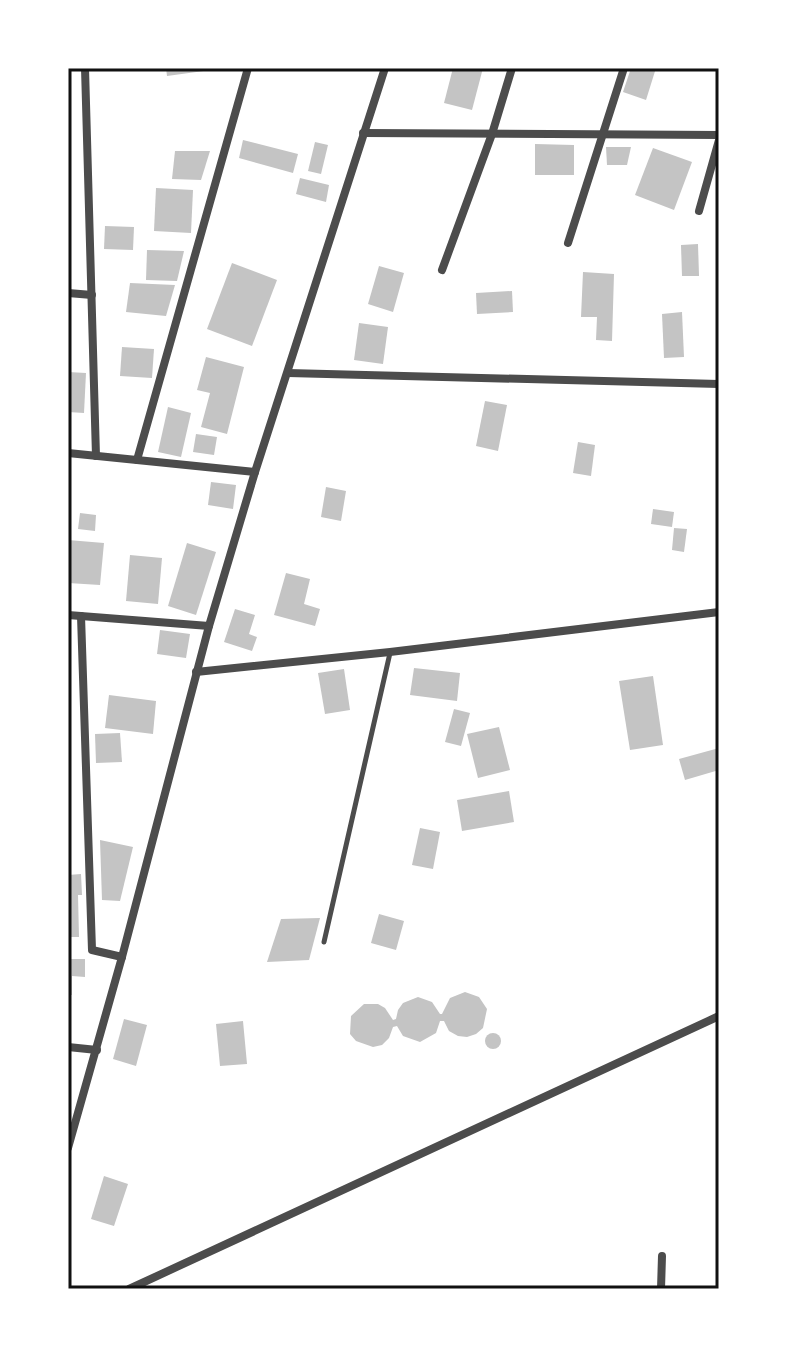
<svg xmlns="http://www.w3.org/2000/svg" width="787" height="1357" viewBox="0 0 787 1357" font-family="Arial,sans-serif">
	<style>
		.building { fill: #c4c4c4 }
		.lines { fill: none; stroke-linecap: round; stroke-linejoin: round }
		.service { stroke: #4c4c4c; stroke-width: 5 }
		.minor { stroke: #4c4c4c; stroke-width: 8 }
		.neatline { fill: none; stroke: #111; stroke-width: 3 }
	</style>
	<rect width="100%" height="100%" fill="#fff"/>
	<g class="building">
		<polygon points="166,68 211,68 211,70 167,76"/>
		<polygon points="453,68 483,68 472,110 444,103"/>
		<polygon points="631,68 656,68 646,100 623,92"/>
		<polygon points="243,140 298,154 293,173 239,158"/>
		<polygon points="315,142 328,145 321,174 308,171"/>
		<polygon points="535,144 574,145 574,175 535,175"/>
		<polygon points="606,147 631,147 627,165 607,165"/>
		<polygon points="653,148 692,162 674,210 635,195"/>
		<polygon points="175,151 210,151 201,180 172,179"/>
		<polygon points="300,178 329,185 326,202 296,194"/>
		<polygon points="156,188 193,190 191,233 154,231"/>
		<polygon points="105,226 134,227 133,250 104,249"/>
		<polygon points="698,244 699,276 682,276 681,245"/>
		<polygon points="147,250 184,251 177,281 146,280"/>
		<polygon points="232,263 277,280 252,346 207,329"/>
		<polygon points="379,266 404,273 393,312 368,304"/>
		<polygon points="583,272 614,274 612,341 596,340 597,317 581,317"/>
		<polygon points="130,283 175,285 166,316 126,312"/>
		<polygon points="512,291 513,312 477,314 476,293"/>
		<polygon points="682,312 684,357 664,358 662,314"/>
		<polygon points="359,323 388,327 383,364 354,360"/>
		<polygon points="122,347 154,349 152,378 120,376"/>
		<polygon points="206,357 244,367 227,434 201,427 210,393 197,390"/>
		<polygon points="68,372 86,373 84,413 68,412"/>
		<polygon points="485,401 507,405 498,451 476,446"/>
		<polygon points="168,407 191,413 181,457 158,452"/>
		<polygon points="196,434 217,437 214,455 193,452"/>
		<polygon points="578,442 595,445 591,476 573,473"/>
		<polygon points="211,482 236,485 233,509 208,505"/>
		<polygon points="326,487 346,491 341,521 321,517"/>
		<polygon points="653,509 674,512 672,527 651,524"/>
		<polygon points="80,513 96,515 95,531 78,529"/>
		<polygon points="674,528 687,529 684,552 672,550"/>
		<polygon points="68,540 104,543 100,585 68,583"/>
		<polygon points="187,543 216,552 196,615 168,606"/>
		<polygon points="130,555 162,558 158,604 126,601"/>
		<polygon points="286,573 310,579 304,604 320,609 315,626 274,615"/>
		<polygon points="235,609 255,615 249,634 257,637 252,651 224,642"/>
		<polygon points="160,630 190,634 186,658 157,654"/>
		<polygon points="414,668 460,673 457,701 410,695"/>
		<polygon points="344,669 350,710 325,714 318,673"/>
		<polygon points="653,676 663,745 630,750 619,681"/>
		<polygon points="109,695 156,701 153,734 105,728"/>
		<polygon points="454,709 470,713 461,746 445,742"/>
		<polygon points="499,727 510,770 478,778 467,734"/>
		<polygon points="120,733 122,762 96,763 95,734"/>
		<polygon points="719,748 719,770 685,780 679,759"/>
		<polygon points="509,791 514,822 462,831 457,800"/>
		<polygon points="420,828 440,832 433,869 412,865"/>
		<polygon points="100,840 133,847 120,901 102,900"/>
		<polygon points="81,874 82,895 78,895 79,937 68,937 68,875"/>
		<polygon points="379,914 404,921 396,950 371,943"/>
		<polygon points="320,918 309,960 267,962 281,919"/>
		<polygon points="68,959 85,959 85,977 72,976 72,995 68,995"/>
		<polygon points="465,992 479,997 487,1009 483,1028 476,1034 467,1037 458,1036 449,1031 444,1021 440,1021 436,1033 420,1042 403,1036 397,1026 393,1027 389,1038 382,1045 373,1047 356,1041 350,1034 351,1016 364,1004 378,1004 385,1008 393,1020 396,1019 398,1010 403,1003 418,997 432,1002 440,1014 442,1014 450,998"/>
		<polygon points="124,1019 147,1025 136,1066 113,1059"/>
		<polygon points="243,1021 247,1064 220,1066 216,1024"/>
		<circle cx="493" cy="1041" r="8"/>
		<polygon points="104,1176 128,1184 114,1226 91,1219"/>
	</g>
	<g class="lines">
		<polyline class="service" points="324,942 390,653"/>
		<g class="minor">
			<polyline points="85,68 96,456"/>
			<polyline points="363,133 719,135"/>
			<polyline points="699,211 719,140"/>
			<polyline points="568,243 624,68"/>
			<polyline points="442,270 492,134 512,68"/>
			<polyline points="68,293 92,295"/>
			<polyline points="288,373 719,384"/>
			<polyline points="68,453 255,472"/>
			<polyline points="137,460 248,68"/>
			<polyline points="68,615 209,626"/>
			<polyline points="81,616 92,950 122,957"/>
			<polyline points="196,672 390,652 719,612"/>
			<polyline points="68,1047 97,1050"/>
			<polyline points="68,1148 122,957 209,626 255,472 385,68"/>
			<polyline points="129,1289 719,1016"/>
			<polyline points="661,1289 662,1256"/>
		</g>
	</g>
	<rect width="787" height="1357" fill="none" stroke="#ffffff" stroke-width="140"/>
	<rect x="70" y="70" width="647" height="1217" class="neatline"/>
</svg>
